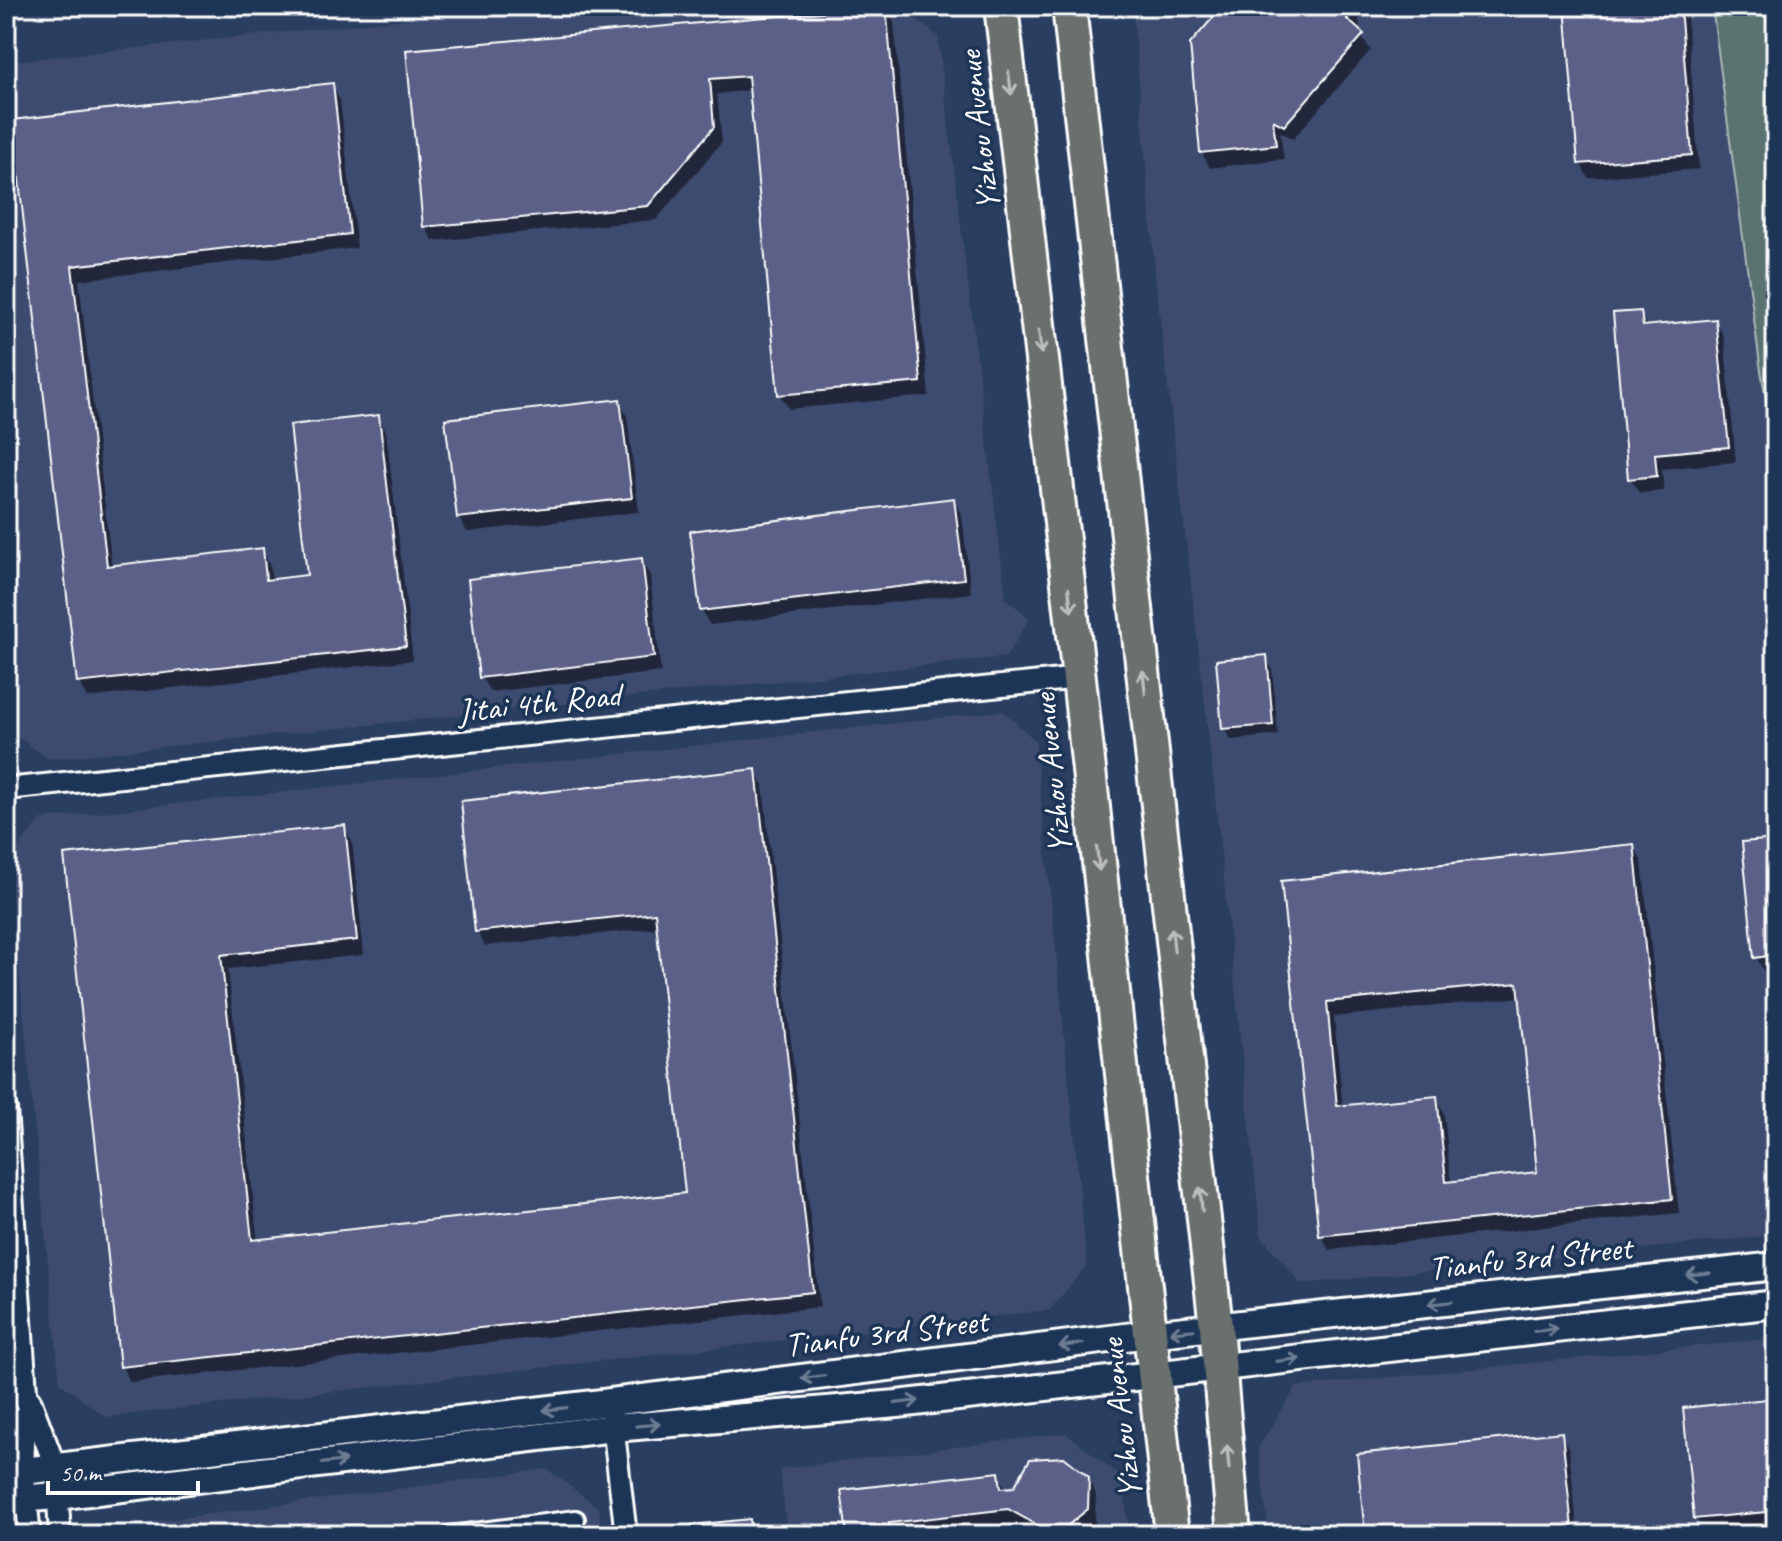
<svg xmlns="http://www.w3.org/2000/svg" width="1782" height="1541" viewBox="0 0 1782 1541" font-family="Caveat,sans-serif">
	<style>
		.built { fill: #3c4c70 }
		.green { fill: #5a736f; stroke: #acb9b7; stroke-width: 2 }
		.shadow { fill: #0007; fill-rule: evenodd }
		.building { fill: #5b6188; stroke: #fff; stroke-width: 2; fill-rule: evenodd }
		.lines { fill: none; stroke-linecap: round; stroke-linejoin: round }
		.pedestrian-casing { stroke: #fff; stroke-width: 22 }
		.minor-casing { stroke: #fff; stroke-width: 26 }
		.tertiary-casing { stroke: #fff; stroke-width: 32 }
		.primary-casing { stroke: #fff; stroke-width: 38 }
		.pedestrian { stroke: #1d3557; stroke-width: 16 }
		.minor { stroke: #1d3557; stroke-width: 20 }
		.tertiary { stroke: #1d3557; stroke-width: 26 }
		.primary { stroke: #6b706d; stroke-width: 32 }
		.oneway { stroke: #bcbfbd }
		.oneway2 { stroke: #6c7c92 }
		.labels { text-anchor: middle; stroke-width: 7; stroke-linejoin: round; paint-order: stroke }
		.street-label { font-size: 34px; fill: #fff; stroke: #1d3557 }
	</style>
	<rect width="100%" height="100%" fill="#293e61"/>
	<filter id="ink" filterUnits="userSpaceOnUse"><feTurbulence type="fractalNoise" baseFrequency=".0125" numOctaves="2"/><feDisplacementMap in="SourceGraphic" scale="16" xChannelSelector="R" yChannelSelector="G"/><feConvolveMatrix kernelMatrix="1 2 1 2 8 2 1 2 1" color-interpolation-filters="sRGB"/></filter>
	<g filter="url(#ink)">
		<g class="built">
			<polygon points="525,6 899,6 938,36 1006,599 1030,618 1006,657 49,759 7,729 6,724 6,62"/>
			<polygon points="1137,6 1712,6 1760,364 1776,462 1776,1235 1301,1284 1261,1236 1209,739 1156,284 1133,10"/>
			<polygon points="1003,711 1035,740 1087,1265 1050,1310 106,1417 60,1383 8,858 42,819"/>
			<polygon points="1776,1338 1776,1535 1269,1535 1258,1448 1296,1387"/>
			<polygon points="1066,1433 1123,1478 1129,1535 787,1535 780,1469"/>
			<polygon points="547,1469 599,1508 602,1535 143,1535 151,1522"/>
		</g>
		<polygon class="green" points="1712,6 1776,6 1776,461 1760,364"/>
		<g class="shadow">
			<polygon points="1225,6 1357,6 1360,27 1357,31 1371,50 1293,139 1280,132 1284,159 1210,168 1202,153"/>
			<polygon points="1567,6 1686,6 1699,169 1588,178 1580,163"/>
			<polygon points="885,7 894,22 929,396 789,409 780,395 751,90 717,94 722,142 656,220 433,241 425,226 409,52"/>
			<polygon points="332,85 340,100 357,248 79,280 112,568 262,550 270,565 272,582 309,577 378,417 386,431 413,660 87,698 79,683 14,121"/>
			<polygon points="1640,313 1649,328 1715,321 1724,336 1736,462 1662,469 1664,491 1639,493 1630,478"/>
			<polygon points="619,401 627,416 639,512 467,532 459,518"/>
			<polygon points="953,500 962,515 971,593 710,625 702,611"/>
			<polygon points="641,560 650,575 661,672 490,692 481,677"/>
			<polygon points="1266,657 1272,668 1278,735 1231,740 1224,729"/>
			<polygon points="755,771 763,785 820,1307 130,1382 122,1367 66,857 344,827 352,841 364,955 228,969 258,1242 687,1195 658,928 485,946 477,932"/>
			<polygon points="1776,841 1776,970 1764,972 1756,957"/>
			<path d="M1633,846L1642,861L1679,1213L1329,1250L1321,1235L1284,883ZM1522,997L1539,1174L1451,1183L1444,1113L1436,1098L1343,1108L1334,1017Z"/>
			<polygon points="1776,1400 1776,1526 1704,1533 1696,1518"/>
			<polygon points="1561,1434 1569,1449 1578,1535 1368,1535"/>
			<polygon points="998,1475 1007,1489 1088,1478 1096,1494 1095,1524 1082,1535 1039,1535 1018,1524 915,1535 849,1535"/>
		</g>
		<g class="building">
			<polygon points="886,6 921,382 778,395 748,76 710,79 714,127 648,206 423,227 406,50"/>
			<polygon points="1223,6 1352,6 1352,11 1347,19 1364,34 1284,126 1273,120 1276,145 1200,153 1190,44"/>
			<polygon points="1565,6 1680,6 1692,155 1578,164"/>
			<polygon points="333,83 350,234 72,266 107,566 263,548 266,580 307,575 290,425 379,415 406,646 77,683 12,120"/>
			<polygon points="1641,311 1643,326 1716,319 1729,447 1655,454 1657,476 1628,479 1613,313"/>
			<polygon points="620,399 632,498 457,518 445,419"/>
			<polygon points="954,498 964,579 700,611 690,531"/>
			<polygon points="642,558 654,657 479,678 468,579"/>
			<polygon points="1267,655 1273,725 1222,729 1216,660"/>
			<polygon points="756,769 813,1292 120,1367 64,855 345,825 357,940 221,955 252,1240 685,1193 655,913 475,932 461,801"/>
			<polygon points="1776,839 1776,955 1754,958 1742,842"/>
			<path d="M1634,844L1672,1199L1319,1236L1281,881ZM1518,983L1537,1172L1446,1182L1437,1096L1337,1106L1327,1002Z"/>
			<polygon points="1776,1398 1776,1511 1694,1519 1683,1408"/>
			<polygon points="1562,1432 1572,1528 1507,1535 1365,1535 1357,1454"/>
			<polygon points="1064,1457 1089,1477 1088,1509 1066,1527 1067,1535 1045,1535 1044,1529 1008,1509 889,1523 891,1535 847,1535 841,1490 999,1472 1001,1488 1014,1487 1030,1459"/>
			<polygon points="750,1519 752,1535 694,1535 692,1525"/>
		</g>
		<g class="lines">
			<g class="pedestrian-casing">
				<g id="pedestrian">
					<polyline points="346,1535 358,1535"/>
					<polyline points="450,1535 576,1519"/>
				</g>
			</g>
			<g class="minor-casing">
				<g id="minor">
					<polyline points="6,789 1079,678"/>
					<polyline points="6,1109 26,1391 23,1471 30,1535"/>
					<polyline points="30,1400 56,1469 60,1535"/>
					<polyline points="612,1416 626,1535"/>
				</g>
			</g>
			<g class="tertiary-casing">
				<g id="tertiary">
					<polyline points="6,1473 611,1402 1149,1334 1776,1266"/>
					<polyline points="6,1500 56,1496 614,1428 897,1404 1776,1304"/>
				</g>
			</g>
			<g class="primary-casing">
				<g id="primary">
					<polyline points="1001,6 1079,678 1172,1535"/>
					<polyline points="1069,6 1216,1327 1234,1535"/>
				</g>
			</g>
			<use href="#pedestrian" class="pedestrian"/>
			<use href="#minor" class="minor"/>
			<use href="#tertiary" class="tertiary"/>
			<use href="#primary" class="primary"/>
		</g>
		<defs><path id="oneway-shaft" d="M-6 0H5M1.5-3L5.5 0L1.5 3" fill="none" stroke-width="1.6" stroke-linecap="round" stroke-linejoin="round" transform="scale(2)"/></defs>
		<g class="oneway">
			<use href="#oneway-shaft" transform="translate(1010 83) rotate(83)"/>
			<use href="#oneway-shaft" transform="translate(1040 342) rotate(83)"/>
			<use href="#oneway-shaft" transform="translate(1070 600) rotate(83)"/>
			<use href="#oneway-shaft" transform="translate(1144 682) rotate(-96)"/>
			<use href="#oneway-shaft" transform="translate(1098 859) rotate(84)"/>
			<use href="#oneway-shaft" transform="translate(1173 940) rotate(-96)"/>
			<use href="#oneway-shaft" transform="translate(1201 1199) rotate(-96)"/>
			<use href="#oneway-shaft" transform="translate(1228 1457) rotate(-95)"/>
		</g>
		<g class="oneway2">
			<use href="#oneway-shaft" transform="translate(1698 1274) rotate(174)"/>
			<use href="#oneway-shaft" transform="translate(1440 1303) rotate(174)"/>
			<use href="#oneway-shaft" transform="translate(1546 1330) rotate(-7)"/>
			<use href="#oneway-shaft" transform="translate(1182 1331) rotate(174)"/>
			<use href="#oneway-shaft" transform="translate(1071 1345) rotate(172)"/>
			<use href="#oneway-shaft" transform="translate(1288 1360) rotate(-7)"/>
			<use href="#oneway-shaft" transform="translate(813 1377) rotate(173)"/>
			<use href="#oneway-shaft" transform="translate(907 1402) rotate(-7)"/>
			<use href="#oneway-shaft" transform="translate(555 1409) rotate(173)"/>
			<use href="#oneway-shaft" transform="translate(648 1425) rotate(-5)"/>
			<use href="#oneway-shaft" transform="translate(334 1462) rotate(-7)"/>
		</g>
	</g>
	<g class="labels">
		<g class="street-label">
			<text transform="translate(978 131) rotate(-97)" y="12">Yizhou Avenue</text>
			<text transform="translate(539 702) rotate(-6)" y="12">Jitai 4th Road</text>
			<text transform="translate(1051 774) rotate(-96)" y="12">Yizhou Avenue</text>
			<text transform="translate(1530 1257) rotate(-6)" y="12">Tianfu 3rd Street</text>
			<text transform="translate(886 1332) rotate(-7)" y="12">Tianfu 3rd Street</text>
			<text transform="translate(1120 1419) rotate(-97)" y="12">Yizhou Avenue</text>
		</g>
	</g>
	<rect width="1782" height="1541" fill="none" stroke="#1d3557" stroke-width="32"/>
	<rect x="16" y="16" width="1750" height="1509" fill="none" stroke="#fff" stroke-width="3" filter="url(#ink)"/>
	<path d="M48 1481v12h150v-12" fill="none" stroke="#ffffff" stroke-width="4"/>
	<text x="60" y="1481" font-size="24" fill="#ffffff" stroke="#1d3557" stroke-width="6" paint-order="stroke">50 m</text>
</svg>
